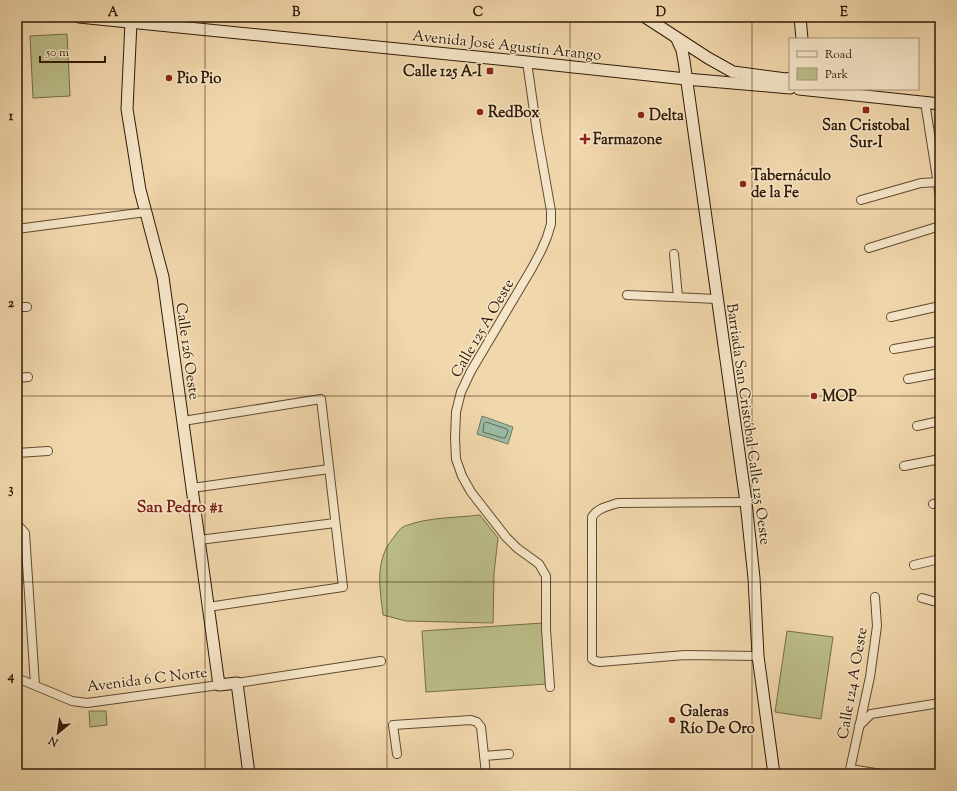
<svg xmlns="http://www.w3.org/2000/svg" width="957" height="791" viewBox="0 0 957 791" font-family="'Sorts Mill Goudy',serif">
	<style>
		.green { fill: #bbbe89; stroke: #766c48 }
		.water { fill: #9cbba4; stroke: #717b65 }
		.lines { fill: none; stroke-linecap: round; stroke-linejoin: round }
		.shore { stroke: #666a55; stroke-width: 1 }
		.street-casing { stroke: #614a30; stroke-width: 10 }
		.secondary-casing { stroke: #311a06; stroke-width: 13 }
		.street { stroke: #f6e6c9; stroke-width: 8 }
		.secondary { stroke: #f6e6c9; stroke-width: 11 }
		.grid { fill: none; stroke: #311a06; stroke-width: 1; stroke-opacity: 0.55 }
		.poi-dot { fill: #8f2418; stroke: #f6e6c9; stroke-width: 1.5 }
		.labels { text-anchor: middle; stroke-width: 3; stroke-linejoin: round; paint-order: stroke }
		.street-label { font-size: 15px; fill: #311a06; stroke: #f6e6c9 }
		.poi-label { font-size: 15px; font-weight: bold; fill: #311a06; stroke: #f6e6c9; text-anchor: start }
		.neighbourhood-label { font-size: 16px; font-weight: bold; fill: #7a1f14; stroke: #f6e6c9 }
		.neatline { fill: none; stroke: #311a06; stroke-width: 1.5 }
		.grid-label { font-size: 13px; text-anchor: middle; font-weight: bold; fill: #311a06 }
	</style>
	<rect width="100%" height="100%" fill="#f1d8ac"/>
	<filter id="stains"><feTurbulence type="fractalNoise" baseFrequency=".005" numOctaves="4"/><feColorMatrix values="0 0 0 0 .2 0 0 0 0 .09 0 0 0 0 .02 0 0 0 .5 -.17"/></filter>
	<radialGradient id="worn" r=".72"><stop offset=".6" stop-color="#630" stop-opacity="0"/><stop offset="1" stop-color="#630" stop-opacity=".3"/></radialGradient>
	<g class="green">
		<polygon points="67,34 70,96 33,98 30,36"/>
		<path d="M480,515L498,538L494,573L493,623L406,621L383,615C380,587 374,560 394,537C397,533 400,528 405,526C428,517 456,518 480,515Z"/>
		<polygon points="543,623 547,684 426,692 422,631"/>
		<polygon points="787,631 833,637 821,719 775,712"/>
		<polygon points="89,711 106,711 107,725 90,727"/>
	</g>
	<polygon class="water" points="482,416 513,427 508,444 477,434"/>
	<g class="lines">
		<polygon class="shore" points="486,422 507,429 508,431 505,438 503,438 483,432 484,424"/>
		<g class="street-casing">
			<g id="street">
				<polyline points="527,62 537,132 551,211 551,224 547,237 541,251 532,268 471,371 461,392 456,412 455,438 456,459 462,476 471,492 506,537 517,548 539,564 546,576 546,629 550,687"/>
				<polyline points="925,102 940,197"/>
				<polyline points="861,200 921,183 940,182"/>
				<polyline points="17,229 146,212"/>
				<polyline points="869,248 940,226"/>
				<polyline points="674,254 678,297"/>
				<polyline points="627,295 717,299"/>
				<polyline points="17,307 27,307"/>
				<polyline points="891,317 940,306"/>
				<polyline points="894,349 940,341"/>
				<polyline points="17,378 28,377"/>
				<polyline points="908,379 940,373"/>
				<polyline points="183,421 321,399 343,587 208,607"/>
				<polyline points="917,426 940,421"/>
				<polyline points="17,453 48,451"/>
				<polyline points="904,466 940,459"/>
				<polyline points="192,488 329,469"/>
				<path d="M746,502L618,503C609,506 597,508 592,517V659L595,661L600,662L685,655L758,656"/>
				<polyline points="933,504 940,502"/>
				<polyline points="17,524 25,533 35,685"/>
				<polyline points="199,540 335,523"/>
				<polyline points="914,565 940,559"/>
				<polyline points="922,598 940,603"/>
				<polyline points="17,678 72,701 87,703 219,685"/>
				<polyline points="237,683 381,661"/>
				<polyline points="859,726 871,714 940,703"/>
				<polyline points="397,754 393,725 471,720 477,722 481,727 486,774"/>
				<polyline points="484,756 509,754"/>
				<polyline points="851,769 881,774"/>
				<polyline points="849,774 870,677 877,626 875,597"/>
			</g>
		</g>
		<g class="secondary-casing">
			<g id="secondary">
				<polyline points="79,17 527,62 686,79 790,88"/>
				<polyline points="645,17 708,58 733,72 786,79 790,78"/>
				<polyline points="800,17 802,39"/>
				<polyline points="131,22 127,109 140,190 163,277 219,685 237,683 249,774"/>
				<polyline points="677,39 682,50 684,61 746,502 754,578 758,656 774,774"/>
				<polyline points="799,89 940,104"/>
			</g>
		</g>
		<use href="#street" class="street"/>
		<use href="#secondary" class="secondary"/>
	</g>
	<path class="grid" d="M205,17V774M387,17V774M570,17V774M752,17V774M17,209H940M17,396H940M17,582H940"/>
	<g class="poi-dot">
		<rect x="486" y="67" width="8" height="8" rx="2"/>
		<circle cx="169" cy="78" r="4"/>
		<rect x="862" y="106" width="8" height="8" rx="2"/>
		<circle cx="480" cy="112" r="4"/>
		<circle cx="641" cy="115" r="4"/>
		<path d="M583 133h4v4h4v4h-4v4h-4v-4h-4v-4h4z"/>
		<circle cx="743" cy="184" r="4"/>
		<circle cx="814" cy="396" r="4"/>
		<circle cx="672" cy="720" r="4"/>
	</g>
	<g class="labels">
		<g class="street-label">
			<text transform="translate(507 45) rotate(6)" y="5">Avenida José Agustín Arango</text>
			<text transform="translate(482 328) rotate(-60)" y="5">Calle 125 A Oeste</text>
			<text transform="translate(188 351) rotate(82)" y="5">Calle 126 Oeste</text>
			<text transform="translate(749 424) rotate(82)" y="5">Barriada San Cristóbal Calle 125 Oeste</text>
			<text transform="translate(147 679) rotate(-7)" y="5">Avenida 6 C Norte</text>
			<text transform="translate(852 683) rotate(-80)" y="5">Calle 124 A Oeste</text>
		</g>
		<g class="poi-label">
			<text x="482" y="76" text-anchor="end">Calle 125 A-I</text>
			<text x="177" y="83">Pio Pio</text>
			<text x="488" y="117">RedBox</text>
			<text x="649" y="120">Delta</text>
			<text x="866" y="130" text-anchor="middle">San Cristobal<tspan x="866" dy="17">Sur-I</tspan></text>
			<text x="593" y="144">Farmazone</text>
			<text x="751" y="180">Tabernáculo<tspan x="751" dy="17">de la Fe</tspan></text>
			<text x="822" y="401">MOP</text>
			<text x="680" y="716">Galeras<tspan x="680" dy="17">Río De Oro</tspan></text>
		</g>
		<g class="neighbourhood-label">
			<text x="180" y="512">San Pedro #1</text>
		</g>
	</g>
	<rect width="957" height="791" fill="none" stroke="#f1d8ac" stroke-width="44"/>
	<rect x="789" y="38" width="130" height="52" fill="#f6e6c9" stroke="#a7947b"/>
	<rect x="797" y="51" width="20" height="6" fill="#f6e6c9" stroke="#a7947b"/>
	<text x="825" y="58" font-size="12" fill="#311a06">Road</text>
	<rect x="797" y="68" width="20" height="12" fill="#bbbe89" stroke="#a7947b"/>
	<text x="825" y="78" font-size="12" fill="#311a06">Park</text>
	<g transform="translate(58 733) rotate(209)" stroke="#f6e6c9" stroke-width="3" paint-order="stroke">
	<path d="M0-3L7 15L0 10L-7 15Z" fill="#311a06"/>
	<text y="-6" font-size="11" font-weight="bold" text-anchor="middle" fill="#311a06">N</text>
	</g>
	<path d="M40 56v6h65v-6" fill="none" stroke="#311a06" stroke-width="2"/>
	<text x="46" y="56" font-size="12" fill="#311a06" stroke="#f6e6c9" stroke-width="3" paint-order="stroke">50 m</text>
	<rect x="22" y="22" width="913" height="747" class="neatline"/>
	<g class="grid-label">
		<text x="113" y="16">A</text>
		<text x="296" y="16">B</text>
		<text x="478" y="16">C</text>
		<text x="661" y="16">D</text>
		<text x="844" y="16">E</text>
		<text x="11" y="120">1</text>
		<text x="11" y="307">2</text>
		<text x="11" y="493">3</text>
		<text x="11" y="680">4</text>
	</g>
	<rect width="100%" height="100%" filter="url(#stains)"/>
	<rect width="100%" height="100%" fill="url(#worn)"/>
</svg>
